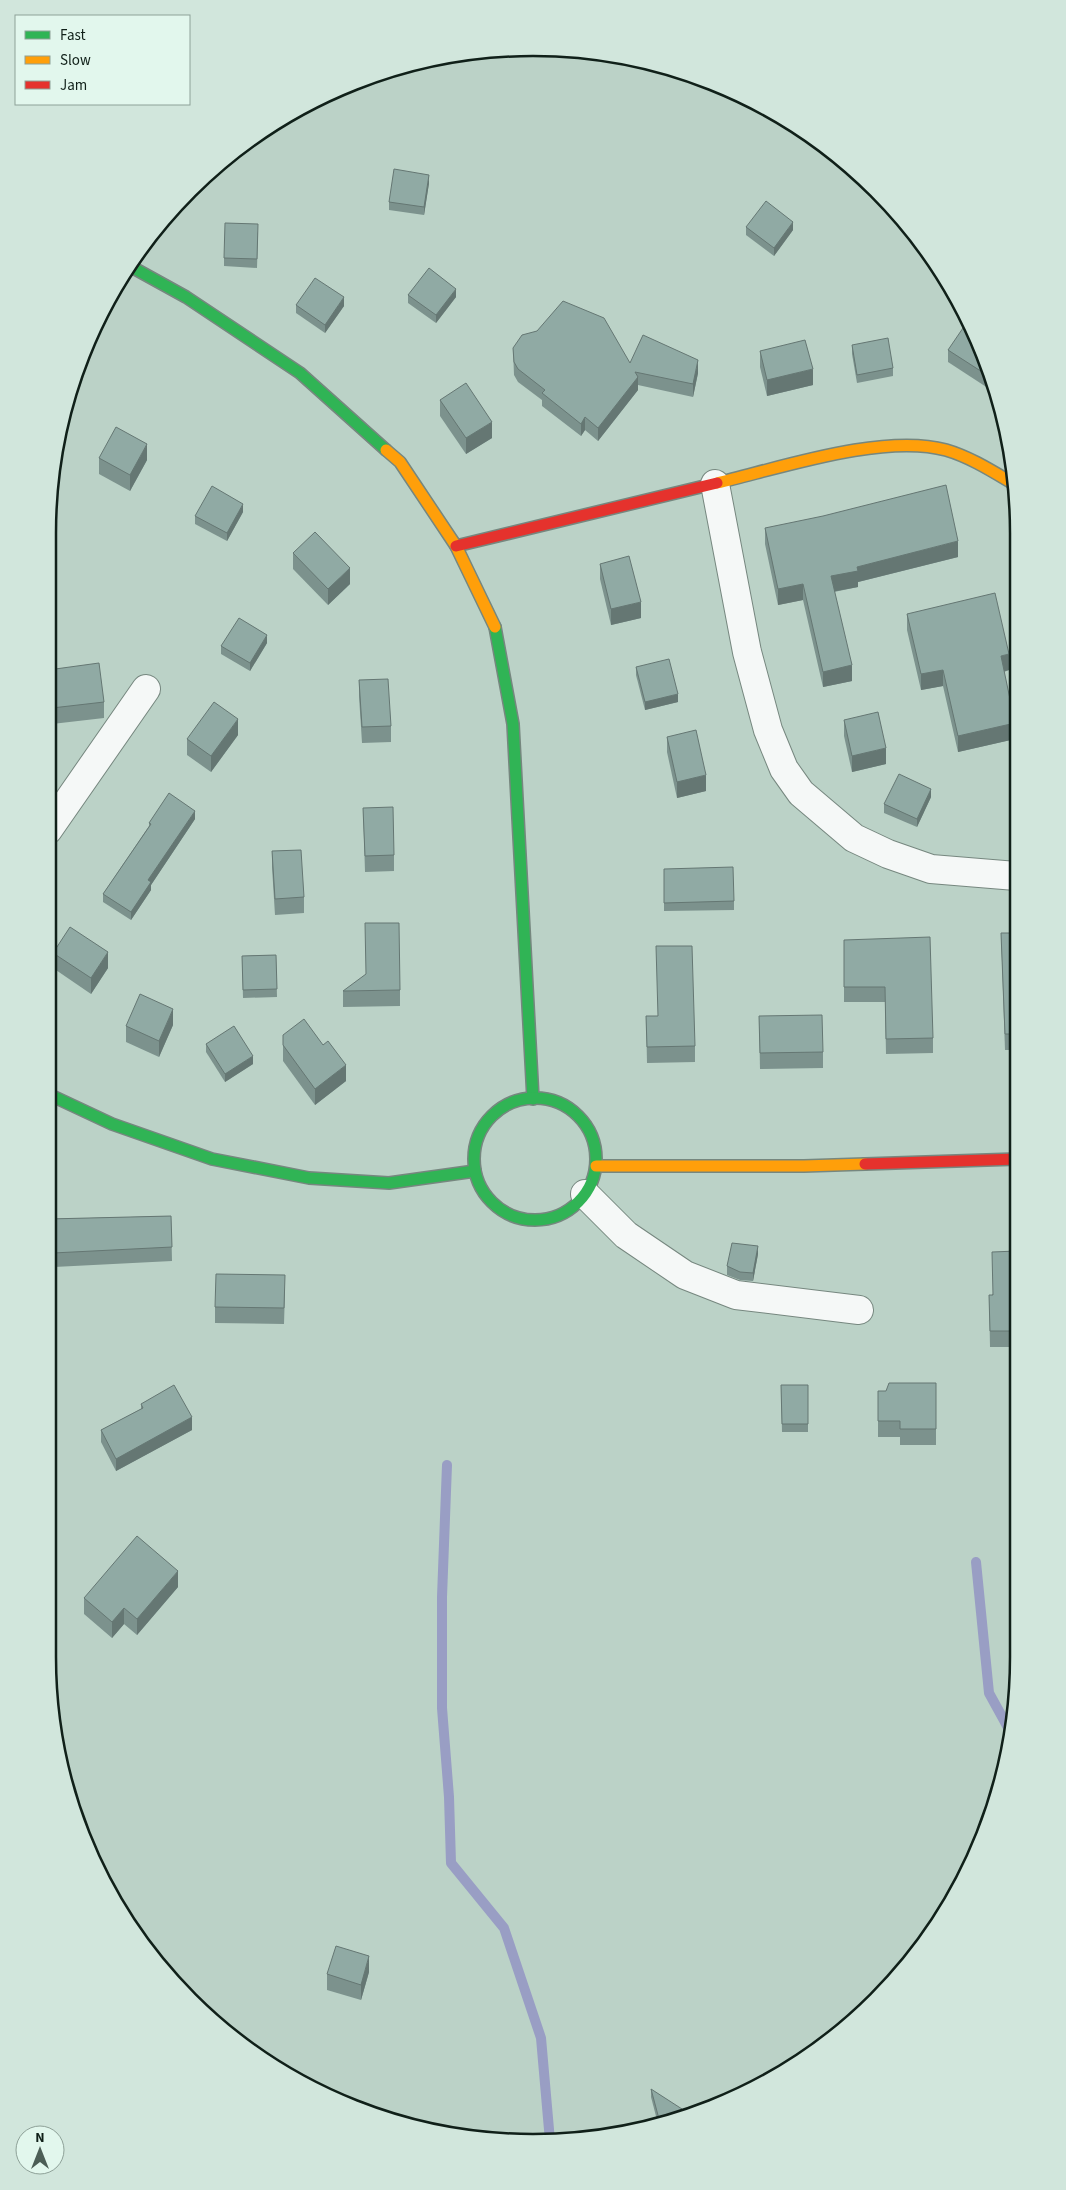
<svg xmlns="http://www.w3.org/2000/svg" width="1066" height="2190" viewBox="0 0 1066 2190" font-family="'Source Sans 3',sans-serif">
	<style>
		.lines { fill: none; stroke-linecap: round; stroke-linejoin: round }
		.stream { stroke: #999ec4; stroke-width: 10 }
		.street-casing { stroke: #76877f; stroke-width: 30 }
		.fast-casing { stroke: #76877f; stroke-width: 14 }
		.slow-casing { stroke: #76877f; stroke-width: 14 }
		.jam-casing { stroke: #76877f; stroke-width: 14 }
		.street { stroke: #f5f8f7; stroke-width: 28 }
		.fast { stroke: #30b455; stroke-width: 11 }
		.slow { stroke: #ff9f0a; stroke-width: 11 }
		.jam { stroke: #e5322d; stroke-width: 11 }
		.wall { fill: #7c928d }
		.shaded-wall { fill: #657773 }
		.building { fill: #90aaa4; stroke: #657773 }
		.rim { fill: none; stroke: #102019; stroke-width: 2.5 }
	</style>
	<rect width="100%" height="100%" fill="#bbd2c7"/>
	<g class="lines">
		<g class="stream">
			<polyline points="447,1465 442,1597 442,1708 449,1797 451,1863 504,1928 541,2038 550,2141"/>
			<polyline points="976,1562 989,1693 1011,1733"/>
		</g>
		<g class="street-casing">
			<g id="street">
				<polyline points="715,484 747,652 768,730 784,769 801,793 854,838 888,854 931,869 1016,876"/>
				<polyline points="48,830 146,689"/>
				<polyline points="585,1194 626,1235 685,1275 736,1295 859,1310"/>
			</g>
		</g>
		<g class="fast-casing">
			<g id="fast">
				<polyline points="128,265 186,297 300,373 386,450"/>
				<polyline points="495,627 513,724 533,1099"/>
				<polyline points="48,1094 112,1124 212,1159 309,1178 389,1183 475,1171"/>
				<circle cx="535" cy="1159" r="61"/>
			</g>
		</g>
		<g class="slow-casing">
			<g id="slow">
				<polyline points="386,450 400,462 456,546 495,627"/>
				<path d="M717,483C780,468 883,433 946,450C970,457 992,471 1014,484"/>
				<polyline points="596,1166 804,1166 865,1164"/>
			</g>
		</g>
		<g class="jam-casing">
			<g id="jam">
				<polyline points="456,546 717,483"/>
				<polyline points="865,1164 1017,1159"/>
			</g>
		</g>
		<use href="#street" class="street"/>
		<use href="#fast" class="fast"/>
		<use href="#slow" class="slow"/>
		<use href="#jam" class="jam"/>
	</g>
	<g class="wall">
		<polygon points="429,183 424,215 389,210 389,202"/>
		<polygon points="746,227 793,230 774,256 746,235"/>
		<polygon points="258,232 257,268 224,266 224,258"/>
		<polygon points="408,295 456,297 436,323 408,303"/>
		<polygon points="296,305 344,306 325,333 296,313"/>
		<polygon points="972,333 981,347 994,392 948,362 948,350"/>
		<polygon points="852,345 893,368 893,376 857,383 852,354"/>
		<polygon points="513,348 630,363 698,373 693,397 638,385 638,390 598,441 585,430 581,436 542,406 542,400 518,382 514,375"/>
		<polygon points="760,351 813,385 767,396 760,367"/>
		<polygon points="440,400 492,438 466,454 440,416"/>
		<polygon points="99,458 147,460 130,491 99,474"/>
		<polygon points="243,512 227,541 195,524 195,516"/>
		<polygon points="765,528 958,557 858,582 858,587 834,592 852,681 823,687 803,600 778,605 765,544"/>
		<polygon points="293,553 350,584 328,605 293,569"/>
		<polygon points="600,564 641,618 611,625 600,579"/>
		<polygon points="907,614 1009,670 1004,672 1015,721 1015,739 958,752 943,686 921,690 907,630"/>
		<polygon points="267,643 250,671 221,654 221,646"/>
		<polygon points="636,667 678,702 645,710 636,675"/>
		<polygon points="48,670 104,702 104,718 52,724 48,690"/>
		<polygon points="359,680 391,726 391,742 362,743 359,696"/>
		<polygon points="844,720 886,764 852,772 844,736"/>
		<polygon points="238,735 211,772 187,755 187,739"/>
		<polygon points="667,737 706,791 677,798 667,752"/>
		<polygon points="931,797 917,827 884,813 884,804"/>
		<polygon points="363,808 394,855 394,871 365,872"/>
		<polygon points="195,819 151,885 151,890 131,920 103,902 103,894 149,826 149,823"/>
		<polygon points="272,851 304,897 304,913 275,915 272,867"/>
		<polygon points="664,869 734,901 734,910 664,911"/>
		<polygon points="1001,933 1016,933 1016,1050 1005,1050"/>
		<polygon points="844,940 933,1038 933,1053 886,1054 885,1002 844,1002"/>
		<polygon points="53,953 108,968 91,994 53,968"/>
		<polygon points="276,955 277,997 243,998 242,956"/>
		<polygon points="400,990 400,1006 343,1007 343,991"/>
		<polygon points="646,1016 695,1046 695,1062 647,1063"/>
		<polygon points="759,1016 823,1052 823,1068 760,1069"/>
		<polygon points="173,1025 159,1057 126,1042 126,1026"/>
		<polygon points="283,1035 346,1081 315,1105 283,1061"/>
		<polygon points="206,1044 253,1064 225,1082 206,1052"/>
		<polygon points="171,1216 172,1261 54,1267 54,1297 48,1297 48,1219"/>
		<polygon points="1017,1251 1017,1347 990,1347 989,1295 992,1295"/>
		<polygon points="758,1254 753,1281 740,1280 727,1275 727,1266"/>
		<polygon points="285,1291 284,1324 215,1323 215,1307"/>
		<polygon points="936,1383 936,1445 900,1445 900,1437 878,1437 878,1391 886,1391"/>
		<polygon points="781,1385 808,1385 808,1432 782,1432"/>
		<polygon points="141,1404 192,1430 116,1471 101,1442 101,1430 141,1409"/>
		<polygon points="178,1587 137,1635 124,1624 112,1638 84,1614 84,1598"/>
		<polygon points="369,1972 361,2000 327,1990 327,1974"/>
		<polygon points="651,2089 684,2112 657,2120 651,2097"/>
	</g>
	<g class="shaded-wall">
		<polygon points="429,175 429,183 424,215 424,207"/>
		<polygon points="793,222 793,230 774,256 774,248"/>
		<polygon points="456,289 456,297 436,323 436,315"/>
		<polygon points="344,297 344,306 325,333 325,325"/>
		<polygon points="698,360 698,373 693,397 693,384"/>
		<polygon points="813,369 813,385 767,396 767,380"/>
		<polygon points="638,377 638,390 598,441 598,428"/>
		<polygon points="585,417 585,430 581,436 581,424"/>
		<polygon points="492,422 492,438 466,454 466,438"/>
		<polygon points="147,444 147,460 130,491 130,475"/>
		<polygon points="243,504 243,512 227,541 227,533"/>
		<polygon points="958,541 958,557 858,582 858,587 831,592 831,576 857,567"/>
		<polygon points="350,568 350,584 328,605 328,589"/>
		<polygon points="803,584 803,600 778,605 778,589"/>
		<polygon points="641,602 641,618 611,625 611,609"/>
		<polygon points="267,635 267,643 250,671 250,663"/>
		<polygon points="1009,654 1009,670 1001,672 1001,656"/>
		<polygon points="852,665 852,681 823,687 823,672"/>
		<polygon points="943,670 943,686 921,690 921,674"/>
		<polygon points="678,694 678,702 645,710 645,702"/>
		<polygon points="238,719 238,735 211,772 211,756"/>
		<polygon points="1015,723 1015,739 958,752 958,736"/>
		<polygon points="886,748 886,764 852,772 852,756"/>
		<polygon points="706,775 706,791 677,798 677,782"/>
		<polygon points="931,789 931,797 917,827 917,819"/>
		<polygon points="195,811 195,819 151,885 151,890 131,920 131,912 148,880"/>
		<polygon points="108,952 108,968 91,994 91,978"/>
		<polygon points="173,1009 173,1025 159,1057 159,1041"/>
		<polygon points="253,1056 253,1064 225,1082 225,1074"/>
		<polygon points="346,1065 346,1081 315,1105 315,1089"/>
		<polygon points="758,1246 758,1254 753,1281 753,1273"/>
		<polygon points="192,1417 192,1430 116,1471 116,1459"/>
		<polygon points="178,1571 178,1587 137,1635 137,1619"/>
		<polygon points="124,1608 124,1624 112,1638 112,1622"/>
		<polygon points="369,1956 369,1972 361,2000 361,1985"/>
	</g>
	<g class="building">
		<polygon points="394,169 429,175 424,207 389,202"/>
		<polygon points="766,201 793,222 774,248 746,227"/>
		<polygon points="225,223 258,224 257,259 224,258"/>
		<polygon points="429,268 456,289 436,315 408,295"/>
		<polygon points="315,278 344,297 325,325 296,305"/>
		<polygon points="563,301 604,318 630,363 643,335 698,360 693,384 635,372 638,377 598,428 585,417 581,424 542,393 545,390 518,369 514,362 513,348 522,335 537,331"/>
		<polygon points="963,328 972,333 973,332 981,347 990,377 948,350"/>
		<polygon points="888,338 893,368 857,375 852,345"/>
		<polygon points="805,340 813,369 767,380 760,351"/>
		<polygon points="466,383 492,422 466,438 440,400"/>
		<polygon points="116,427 147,444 130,475 99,458"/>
		<polygon points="946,485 958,541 857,567 858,571 831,576 852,665 823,672 803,584 778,589 765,528 823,516"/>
		<polygon points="212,486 243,504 227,533 195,516"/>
		<polygon points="315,532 350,568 328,589 293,553"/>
		<polygon points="629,556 641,602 611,609 600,564"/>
		<polygon points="995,593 1009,654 1001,656 1015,723 958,736 943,670 921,674 907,614"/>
		<polygon points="239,618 267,635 250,663 221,646"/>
		<polygon points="669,659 678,694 645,702 636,667"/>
		<polygon points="99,663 104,702 52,708 48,670"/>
		<polygon points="388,679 391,726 362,727 359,680"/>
		<polygon points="214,702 238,719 211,756 187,739"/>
		<polygon points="878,712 886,748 852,756 844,720"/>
		<polygon points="696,730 706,775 677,782 667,737"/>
		<polygon points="899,774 931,789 917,819 884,804"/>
		<polygon points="169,793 195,811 148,880 151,882 131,912 103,894 151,824 149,823"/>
		<polygon points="393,807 394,855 365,856 363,808"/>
		<polygon points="301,850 304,897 275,899 272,851"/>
		<polygon points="733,867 734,901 664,903 664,869"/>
		<polygon points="365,923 399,923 400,990 343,991 366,974"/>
		<polygon points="70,927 108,952 91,978 53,953"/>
		<polygon points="1001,933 1016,933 1016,1034 1005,1034"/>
		<polygon points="930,937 933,1038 886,1039 885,987 844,987 844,940"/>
		<polygon points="656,946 692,946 695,1046 647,1047 646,1016 658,1016"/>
		<polygon points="276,955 277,989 243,990 242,956"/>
		<polygon points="140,994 173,1009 159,1041 126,1026"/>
		<polygon points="822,1015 823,1052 760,1053 759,1016"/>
		<polygon points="304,1019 323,1045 328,1041 346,1065 315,1089 283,1045 283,1035"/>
		<polygon points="234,1026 253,1056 225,1074 206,1044"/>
		<polygon points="171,1216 172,1247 53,1253 54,1283 48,1283 48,1219"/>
		<polygon points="732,1243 758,1246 753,1273 740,1272 727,1266"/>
		<polygon points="1017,1251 1017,1331 990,1331 989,1295 993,1295 992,1252"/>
		<polygon points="216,1274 285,1275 284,1308 215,1307"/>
		<polygon points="889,1383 936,1383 936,1429 900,1429 900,1421 878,1421 878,1391 886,1391"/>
		<polygon points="174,1385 192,1417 116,1459 101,1430 143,1408 141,1404"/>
		<polygon points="781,1385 808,1385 808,1424 782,1424"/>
		<polygon points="137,1536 178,1571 137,1619 124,1608 112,1622 84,1598"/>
		<polygon points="336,1946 369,1956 361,1985 327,1974"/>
		<polygon points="226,2031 238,2037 237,2039"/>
		<polygon points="651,2089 682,2109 684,2112 659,2119"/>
	</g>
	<path d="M0 0H1066V2190H0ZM533 56H533A477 477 0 0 1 1010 533V1657A477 477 0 0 1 533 2134H533A477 477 0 0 1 56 1657V533A477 477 0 0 1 533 56Z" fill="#d1e6dc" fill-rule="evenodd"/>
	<path class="rim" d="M533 56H533A477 477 0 0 1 1010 533V1657A477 477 0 0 1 533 2134H533A477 477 0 0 1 56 1657V533A477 477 0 0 1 533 56Z"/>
	<rect x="15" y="15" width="175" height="90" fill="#e2f7ed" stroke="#8ea198"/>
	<rect x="25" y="31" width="25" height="8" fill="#30b455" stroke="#8ea198"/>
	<text x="60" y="40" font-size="15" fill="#102019">Fast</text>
	<rect x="25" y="56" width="25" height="8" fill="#ff9f0a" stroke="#8ea198"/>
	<text x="60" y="65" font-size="15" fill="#102019">Slow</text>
	<rect x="25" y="81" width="25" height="8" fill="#e5322d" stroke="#8ea198"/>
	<text x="60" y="90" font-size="15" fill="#102019">Jam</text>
	<g transform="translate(40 2150)"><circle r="24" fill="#e2f7ed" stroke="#8ea198"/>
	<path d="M0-4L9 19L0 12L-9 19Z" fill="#4c5e56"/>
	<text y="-8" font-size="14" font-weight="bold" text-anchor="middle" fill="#102019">N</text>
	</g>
</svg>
